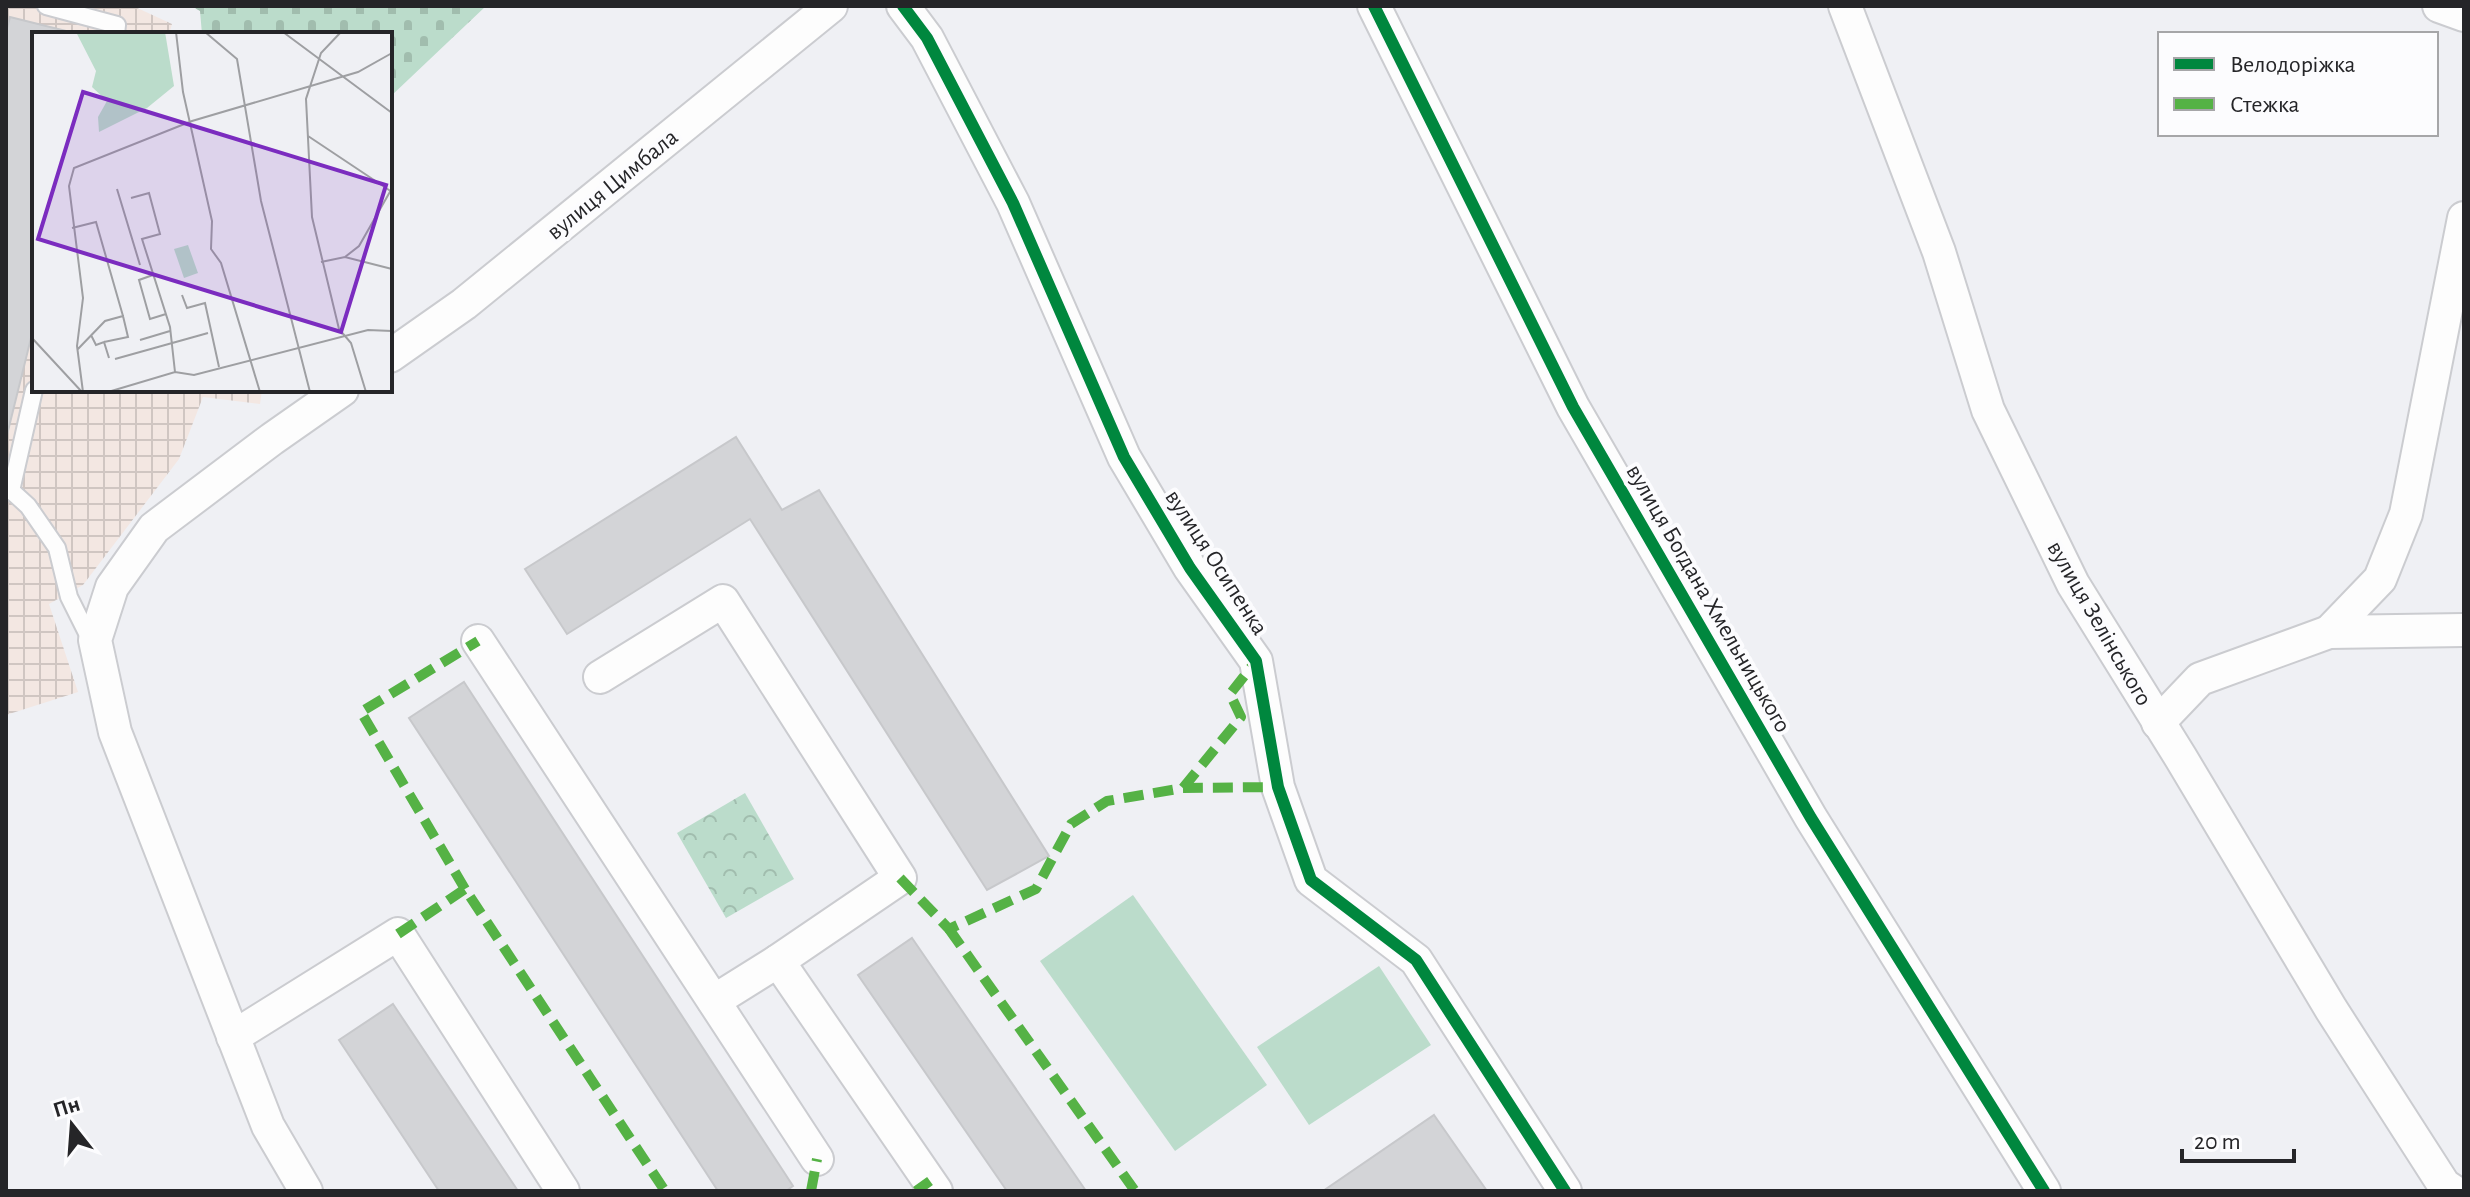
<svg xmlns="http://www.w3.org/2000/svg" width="2470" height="1197" viewBox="0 0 2470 1197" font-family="'Alegreya Sans',sans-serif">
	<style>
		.industrial { fill: url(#industrial-grid) }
		.grass { fill: #bbdccb }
		.forest { fill: url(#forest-crowns) }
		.cemetery { fill: url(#cemetery-stones) }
		.building { fill: #d3d4d7; stroke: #c7c8cb; stroke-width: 2 }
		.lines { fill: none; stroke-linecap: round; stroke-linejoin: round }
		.lane-casing { stroke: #cbccd0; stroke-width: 20 }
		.street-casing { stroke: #cbccd0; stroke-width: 36 }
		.lane { stroke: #fdfdfd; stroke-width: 16 }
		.street { stroke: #fdfdfd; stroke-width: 32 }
		.quiet { stroke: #55b245; stroke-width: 10; stroke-dasharray: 20 10; stroke-linecap: butt }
		.cycleway-casing { stroke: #fcfcfe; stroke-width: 17 }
		.cycleway { stroke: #00873e; stroke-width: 12 }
		.labels { text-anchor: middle; stroke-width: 8; stroke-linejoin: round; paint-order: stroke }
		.street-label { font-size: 24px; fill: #252528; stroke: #fcfcfe }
		.inset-road { fill: none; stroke: #9e9fa2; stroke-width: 2 }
		.view { fill: #7b2cbf; fill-opacity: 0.15; stroke: #7b2cbf; stroke-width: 4 }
		.inset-edge { fill: none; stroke: #252528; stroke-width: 4 }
	</style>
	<defs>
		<pattern id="industrial-grid" width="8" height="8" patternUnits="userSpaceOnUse" patternTransform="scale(2)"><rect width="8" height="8" fill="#f3e7e2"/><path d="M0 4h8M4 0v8" fill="none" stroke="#d0c6c2"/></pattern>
		<pattern id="forest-crowns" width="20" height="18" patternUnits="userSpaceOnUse" patternTransform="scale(2)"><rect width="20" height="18" fill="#bbdccb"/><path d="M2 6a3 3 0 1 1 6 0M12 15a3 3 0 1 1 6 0" fill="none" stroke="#a1bdae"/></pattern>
		<pattern id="cemetery-stones" width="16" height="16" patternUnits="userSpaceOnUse" patternTransform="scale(2)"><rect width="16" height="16" fill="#bbdccb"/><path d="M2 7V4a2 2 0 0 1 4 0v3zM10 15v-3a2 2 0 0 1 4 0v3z" fill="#a1bdae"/></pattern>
	</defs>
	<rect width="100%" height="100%" fill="#eff0f4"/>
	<polygon class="industrial" points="6,6 133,6 172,24 169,34 34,34 34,390 262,390 260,404 203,397 179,459 83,585 49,604 78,692 6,715"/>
	<g class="grass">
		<polygon points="1133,895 1267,1085 1175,1151 1040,961"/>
		<polygon points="1379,966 1431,1045 1309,1125 1257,1047"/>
	</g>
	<polygon class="forest" points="745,793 794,879 726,918 677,833"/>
	<polygon class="cemetery" points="191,6 486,6 390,97 390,34 202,34 200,11"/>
	<g class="building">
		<polygon points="10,17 78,34 34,34 34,326 6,439 6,32"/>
		<polygon points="736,437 782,510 819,490 1049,856 987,890 750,519 567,634 525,569"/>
		<polygon points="464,682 793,1186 786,1191 718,1191 409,718"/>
		<polygon points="912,938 1086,1191 1007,1191 858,975"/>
		<polygon points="393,1004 518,1191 439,1191 339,1040"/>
		<polygon points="1434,1115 1487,1191 1323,1191"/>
	</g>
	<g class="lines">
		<g class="lane-casing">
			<g id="lane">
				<polyline points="46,6 117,25 116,34"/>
				<polyline points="6,486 28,506 57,548 69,597 92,643"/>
				<polyline points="11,491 34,390"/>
			</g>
		</g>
		<g class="street-casing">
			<g id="street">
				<polyline points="903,6 927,38 1013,203 1124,457 1190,568 1256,661 1278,787 1311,880 1416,960 1565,1191"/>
				<polyline points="1374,6 1573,407 1811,818 2044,1191"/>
				<polyline points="1845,6 1939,252 1988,410 2073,584 2181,758 2331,1009 2444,1185 2453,1191"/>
				<polyline points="2439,6 2464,15"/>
				<polyline points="390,356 464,304 831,6"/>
				<polyline points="2329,632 2380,579 2406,514 2464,218"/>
				<polyline points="478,641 817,1159"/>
				<polyline points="600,677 723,601 900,878 778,961 936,1191"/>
				<polyline points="2158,723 2200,679 2329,632 2464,630"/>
				<polyline points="714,1001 778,961"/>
				<polyline points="233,1037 398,934 563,1191"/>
				<polyline points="306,1191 268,1126 115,732 95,640 112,587 154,528 272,439 342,390"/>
			</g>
		</g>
		<use href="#lane" class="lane"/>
		<use href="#street" class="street"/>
		<g class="quiet">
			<polyline points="1183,788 1241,717 1230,694 1256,661"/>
			<polyline points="900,878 949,929 1036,889 1071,824 1107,801 1183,788 1278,787"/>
			<polyline points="465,889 361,712 478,641"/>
			<polyline points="949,929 1135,1191"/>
			<polyline points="398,934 465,889 665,1191"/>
			<polyline points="811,1191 817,1159"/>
			<polyline points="916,1191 930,1181"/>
		</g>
		<g class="cycleway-casing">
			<g id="cycleway">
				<polyline points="903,6 927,38 1013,203 1124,457 1190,568 1256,661 1278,787 1311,880 1416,960 1565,1191"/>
				<polyline points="1374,6 1573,407 1811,818 2044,1191"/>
			</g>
		</g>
		<use href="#cycleway" class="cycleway"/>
	</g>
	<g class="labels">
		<g class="street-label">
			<text transform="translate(612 184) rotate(-39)" y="8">вулиця Цимбала</text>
			<text transform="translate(1217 562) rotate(57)" y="8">вулиця Осипенка</text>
			<text transform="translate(1709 598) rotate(60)" y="8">вулиця Богдана Хмельницького</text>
			<text transform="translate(2100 623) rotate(60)" y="8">вулиця Зелінського</text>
		</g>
	</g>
	<g transform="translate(32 32)">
		<rect width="360" height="360" fill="#eff0f4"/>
		<path d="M156,213L166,241L152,246L142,217Z" fill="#bbdccb"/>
		<path d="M44,0H133L142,54L115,76L67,100L66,85L75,69L60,55L64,39Z" fill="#bbdccb"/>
		<path class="inset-road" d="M144,0L151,60L180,189L179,217L189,231L228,360M173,0L205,27L229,169L278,360M251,0L360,81M309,0L289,21L274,67L280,185L307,297L319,311L334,360M276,104L360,160M85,157L108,233M99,166L117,161L128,202L110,207L138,295L143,340M40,196L64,190L91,284L73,289L45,318M313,225L327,214L359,158M289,230L313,225L360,237M121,243L107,248L118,287L134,282M150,263L155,276L173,271L187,335M59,303L64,313L72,310L77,326M0,306L50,360M108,308L138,299M72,310L96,305L91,284M83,327L176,301M51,360L45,314L51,266L37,154L42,136L160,89L326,40L360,21M76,360L143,340L162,343L336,298L360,299"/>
		<path class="view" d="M51,60L354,153L309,300L6,207Z"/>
		<rect width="360" height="360" class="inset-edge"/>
	</g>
	<rect width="2470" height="1197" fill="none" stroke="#252528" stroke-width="16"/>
	<rect x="2158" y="32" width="280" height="104" fill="#fcfcfe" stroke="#a6a6a8" stroke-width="2"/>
	<rect x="2174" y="58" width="40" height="12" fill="#00873e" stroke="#a6a6a8" stroke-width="2"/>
	<text x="2230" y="72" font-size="24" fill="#252528">Велодоріжка</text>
	<rect x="2174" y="98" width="40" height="12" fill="#55b245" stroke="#a6a6a8" stroke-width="2"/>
	<text x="2230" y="112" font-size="24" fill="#252528">Стежка</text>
	<g transform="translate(72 1125) rotate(343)" stroke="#fcfcfe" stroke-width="6" paint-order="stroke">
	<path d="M0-6L14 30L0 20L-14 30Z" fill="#252528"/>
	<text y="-12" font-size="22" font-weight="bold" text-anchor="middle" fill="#252528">Пн</text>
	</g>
	<path d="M2182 1149v12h112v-12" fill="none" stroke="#252528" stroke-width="4"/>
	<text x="2194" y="1149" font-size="24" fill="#252528" stroke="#fcfcfe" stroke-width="6" paint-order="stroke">20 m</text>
</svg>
